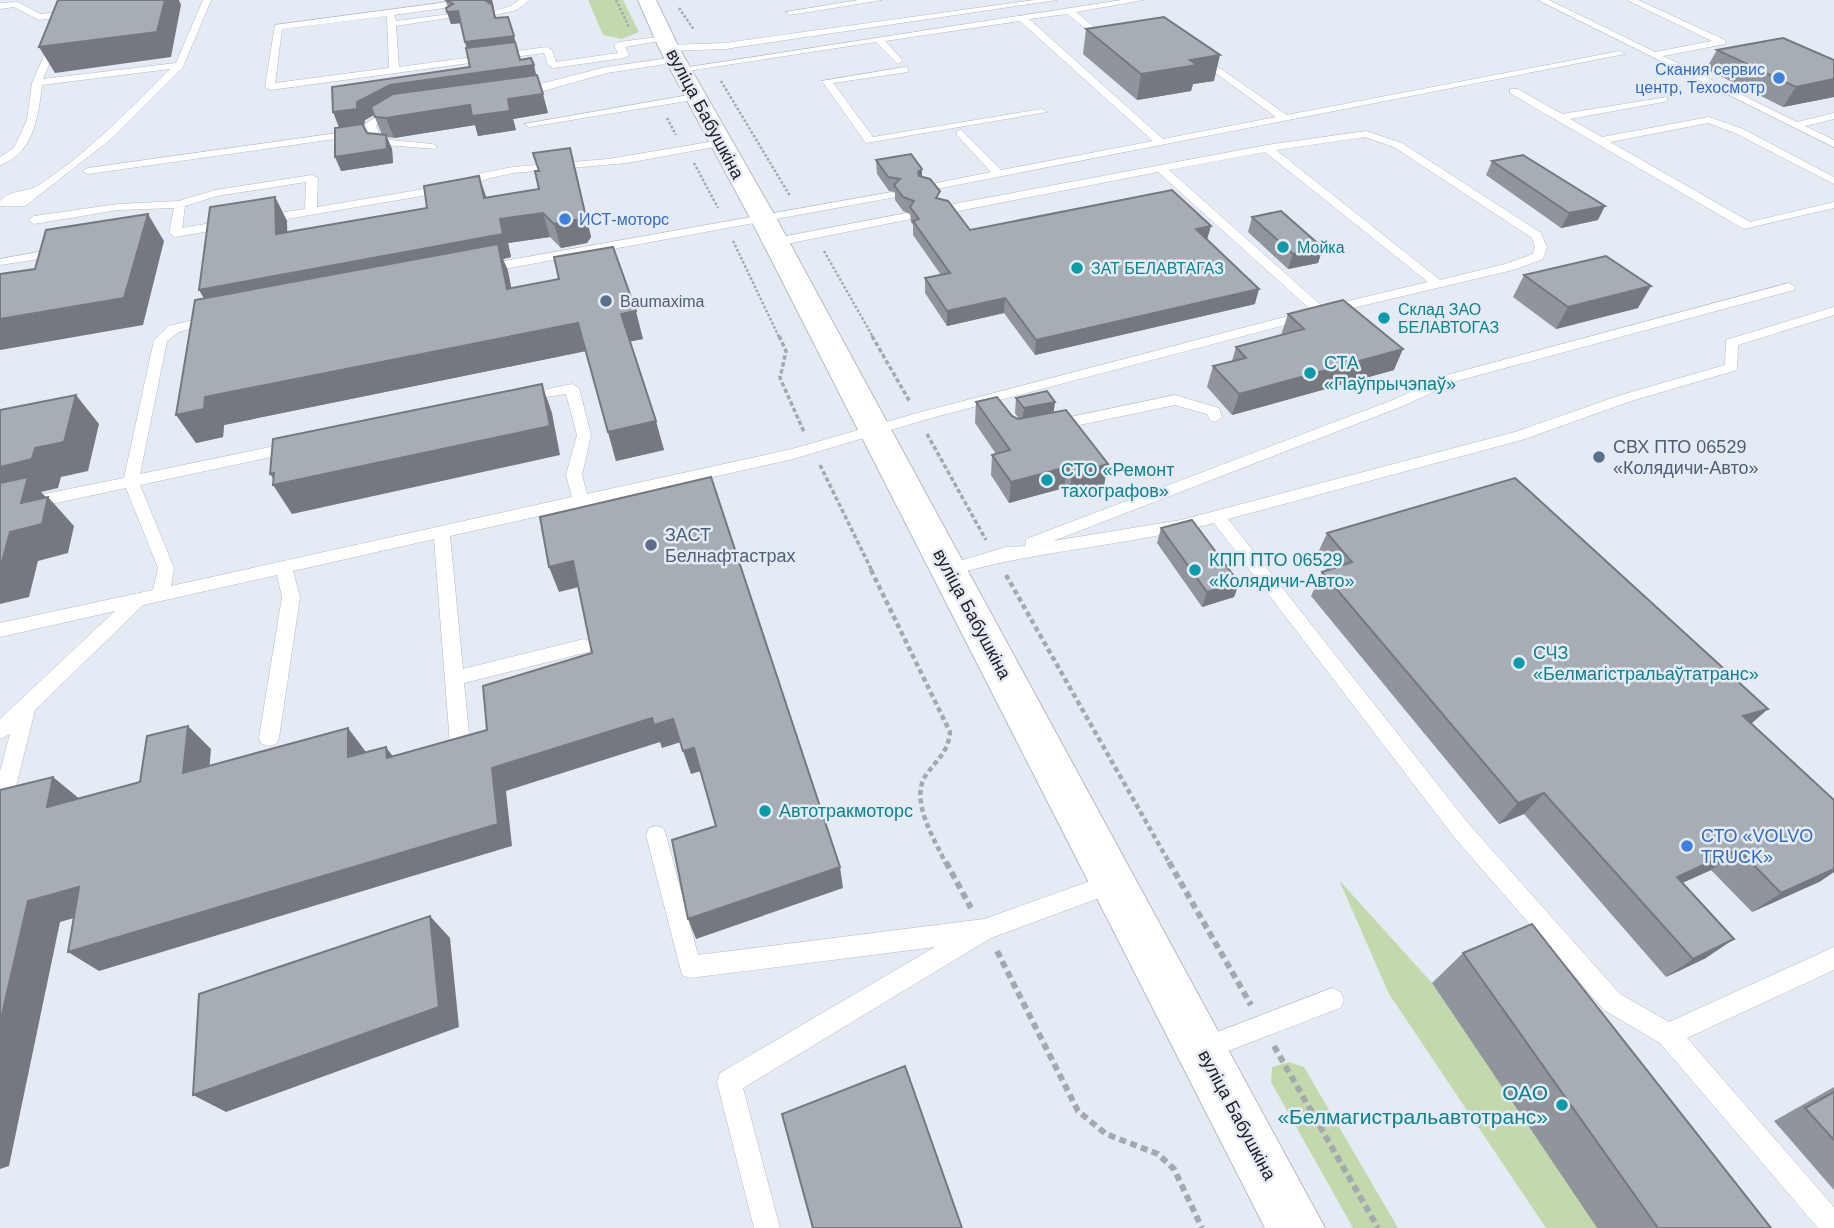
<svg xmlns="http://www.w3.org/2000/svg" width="1834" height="1228" viewBox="0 0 1834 1228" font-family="Arial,sans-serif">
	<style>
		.green { fill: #c4d8ae }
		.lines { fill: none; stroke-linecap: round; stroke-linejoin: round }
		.lane-casing { stroke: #b4bac2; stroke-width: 1 }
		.secondary-casing { stroke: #b4bac2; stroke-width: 2 }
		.path-far3 { stroke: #a4a8af; stroke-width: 2.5; stroke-dasharray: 2.5 2; stroke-linecap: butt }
		.path-far2 { stroke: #a4a8af; stroke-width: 3.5; stroke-dasharray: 4.5 2.5; stroke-linecap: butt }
		.path-far1 { stroke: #a4a8af; stroke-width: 4.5; stroke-dasharray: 5 3.5; stroke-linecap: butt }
		.path { stroke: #a4a8af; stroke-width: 6; stroke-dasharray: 7 4.5; stroke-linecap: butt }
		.lane { fill: #fff; fill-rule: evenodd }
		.secondary { fill: #fff; fill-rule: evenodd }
		.wall { fill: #90959c; fill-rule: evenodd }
		.shaded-wall { fill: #75797f }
		.building { fill: #a7adb5; stroke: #75797f; stroke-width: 2 }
		.shop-dot { fill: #3f7fe0; stroke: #e5ebf4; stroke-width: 2.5 }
		.culture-dot { fill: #0f9aa8; stroke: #e5ebf4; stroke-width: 2.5 }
		.service-dot { fill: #5c6f8a; stroke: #e5ebf4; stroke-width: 2.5 }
		.labels { text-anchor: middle; stroke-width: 5; stroke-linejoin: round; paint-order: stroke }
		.far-shop-label { font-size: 16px; fill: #366cbe; stroke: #e5ebf4; text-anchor: end }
		.far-culture-label { font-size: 16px; fill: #0d838f; stroke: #e5ebf4; text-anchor: start }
		.far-service-label { font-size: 16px; fill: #4e5e75; stroke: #e5ebf4; text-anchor: start }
		.street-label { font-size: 18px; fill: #202225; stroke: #e5ebf4 }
		.culture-label { font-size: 18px; fill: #0d838f; stroke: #e5ebf4; text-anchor: start }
		.service-label { font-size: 18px; fill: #4e5e75; stroke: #e5ebf4; text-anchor: start }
		.shop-label { font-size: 18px; fill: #366cbe; stroke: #e5ebf4; text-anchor: start }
		.near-culture-label { font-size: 21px; fill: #0d838f; stroke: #e5ebf4; text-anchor: end }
	</style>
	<rect width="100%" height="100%" fill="#e5ebf4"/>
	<g class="green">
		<polygon points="588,0 623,0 639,32 622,39 603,35"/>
		<polygon points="1339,880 1432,983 1597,1228 1546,1228 1389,994"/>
		<polygon points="1289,1062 1304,1067 1398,1228 1353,1228 1271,1082 1272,1067"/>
	</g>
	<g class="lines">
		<g class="lane-casing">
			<g id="lane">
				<path d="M73,0H81L76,11L78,13L66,22L43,79L176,63L203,0H211L183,67L111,139L25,206H0V201C11,189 26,193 39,185C88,153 129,110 170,69L42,85C38,117 34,153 0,165V157L14,148L27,120L32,83L61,17L39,20L14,7L0,9V3L18,2L40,14L67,11Z"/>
				<polygon points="519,0 529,0 517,10 495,15 491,12 511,6"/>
				<polygon points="859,0 882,0 790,15 786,12"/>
				<polygon points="1034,0 1057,0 725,49 669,51 664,48 669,45 725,43"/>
				<polygon points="1122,0 1143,0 1076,12 1110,40 1112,42 1107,45 1067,14 1029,19 1163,139 1276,117 1195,58 1195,54 1198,53 1287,115 1620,51 1625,54 926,191 920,188 922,186 991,172 957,135 957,131 961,130 1001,170 1153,141 1020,21 885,41 903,61 898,64 876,42 681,72 676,69"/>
				<polygon points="1538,0 1549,0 1655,52 1712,41 1627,0 1638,0 1725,40 1725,44 1663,56 1797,122 1834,113 1834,119 1805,126 1834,140 1834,147"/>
				<path d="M448,2L451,7L394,15L396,21L450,14L454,17L396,26L399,67L547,47L552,50L556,62L618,53L614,45L619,42L665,36L670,39L625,47L629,55L624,58L553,68L548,65L544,53L270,90L265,87L275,25ZM387,16L389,68L275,83L282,29Z"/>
				<polygon points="676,57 681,60 679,62 607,73 543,91 518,94 513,91 606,67"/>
				<polygon points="905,67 908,68 908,72 833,83 873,137 1042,109 1047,112 866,143 822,81"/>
				<polygon points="1510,89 1518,89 1562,114 1667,97 1667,101 1663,102 1570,119 1602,137 1709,117 1743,129 1834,177 1834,184 1735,133 1708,123 1610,142 1750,222 1834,202 1834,208 1744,229 1510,93"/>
				<polygon points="695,94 700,97 699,99 529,127 524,124"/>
				<polygon points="393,106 402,108 376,125 381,139 432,144 436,145 436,149 373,144 365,124"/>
				<polygon points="359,130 363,131 363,135 88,174 82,171 88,168"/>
				<path d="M1366,131L1402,143L1541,233L1547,247L1543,259L1513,270L1323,315L931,418L793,459L450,536L463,669L584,639L590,641L593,646L590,651L584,653L464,683L470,744L467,750L460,752L453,750L450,744L434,539L293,571L300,597L279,738L276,744L269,746L262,744L259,738L282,597L277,575L143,605L35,710L10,810L7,816L0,819V771L10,734L0,739V719L115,611L0,637V623L153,590L158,568L126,488L0,515V503L124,478L154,340L169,326L213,315L220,319L179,332L167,341L140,474L294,442L302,447L294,452L140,485L174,568L171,586L572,497L566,475L577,435L566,394L519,401L517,398L519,395L572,384L579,388L591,435L582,475L587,494L792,449L921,412L1311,310L1158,172L943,214L937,210L943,206L1267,145ZM1365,137L1394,147L1532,238L1535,247L1533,254L1505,264L1440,280L1276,150ZM1265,152L1428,282L1323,307L1169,170Z"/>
				<polygon points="721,140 726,143 725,145 627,163 513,173 490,178 457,190 263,223 257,219 259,216 305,209 306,182 217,196 185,206 182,228 229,220 235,224 233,227 175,237 169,233 174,208 118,210 34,224 28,220 34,216 118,204 179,201 215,190 312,175 318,178 317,207 454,184 482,173 513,167 608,159"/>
				<polygon points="892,192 898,195 896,197 482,273 476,269 482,265"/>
				<polygon points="907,213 911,215 911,219 776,246 770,242 776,238"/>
				<polygon points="61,248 65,249 65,255 0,265 0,259"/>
				<path d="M1789,283L1795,287L1794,290L1457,381L1403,406L1053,541L1181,520L1515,432L1621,395L1725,365L1726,340L1834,307V315L1738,345L1737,370L1631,401L1525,439L1228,519L1468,823L1620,994L1669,1022L1834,947V970L1687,1038L1834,1207V1228H1818L1660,1043L1604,1010L1454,837L1214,523C1127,546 1035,550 949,576L941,570L943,566L1006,547L1025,546L1026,539L1393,400L1447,375Z"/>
				<polygon points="1175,395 1219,408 1222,417 1215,422 1210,420 1207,414 1175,405 1051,431 1044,426 1051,421"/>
				<polygon points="656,826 663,828 666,835 698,955 984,919 1113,873 1121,876 1124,883 1121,890 991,938 743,1088 780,1228 754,1228 717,1082 720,1073 935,947 690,978 682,975 646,835 649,828"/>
				<polygon points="1332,988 1340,992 1344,1000 1340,1008 1202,1061 1194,1057 1190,1049 1194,1041"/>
			</g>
		</g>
		<g class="secondary-casing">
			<polygon id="secondary" points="638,0 656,0 679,48 775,216 1325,1228 1265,1228 749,216 659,48"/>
		</g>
		<g class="path-far3">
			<polyline points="616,0 629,27"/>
			<polyline points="679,8 694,30"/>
			<polyline points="721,81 790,196"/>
			<polyline points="667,118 676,135"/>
			<polyline points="694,163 718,208"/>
			<polyline points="733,241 779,337"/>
			<polyline points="824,251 873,337"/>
		</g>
		<g class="path-far2">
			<polyline points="779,336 786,351 780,378 804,432"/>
			<polyline points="872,336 910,402"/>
			<polyline points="927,434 986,540"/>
			<polyline points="820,465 872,571"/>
		</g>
		<g class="path-far1">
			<path d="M871,570L950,732C948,753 937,759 926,775C909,800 935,840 946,864"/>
			<polyline points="1006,575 1170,864"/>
		</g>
		<g class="path">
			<polyline points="946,862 971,908"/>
			<polyline points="1169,862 1251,1005"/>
			<polyline points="997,951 1078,1111 1106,1134 1158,1154 1174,1169 1202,1228"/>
			<polyline points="1274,1046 1378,1228"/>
		</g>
		<use href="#lane" class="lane"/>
		<use href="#secondary" class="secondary"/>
	</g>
	<g class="wall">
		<path d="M445,0H492L496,18L508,17L520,60L536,75L548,113L513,119L516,130L478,136L475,125L394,138L387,137L392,149L393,163L341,171L339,127L470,67L461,23L451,24L447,12L448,7ZM374,115L382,135L367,133L363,127L365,120Z"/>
		<polygon points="1086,29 1214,81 1193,84 1191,91 1137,100 1083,54"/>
		<polygon points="1717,50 1834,60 1834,97 1783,107 1706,69"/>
		<polygon points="876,160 922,177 939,199 970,230 1207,240 1255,304 1035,355 1004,313 947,326 925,293 925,278 941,275 913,235 913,225 911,222 910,214 903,211 895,200 895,192 889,191 877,174"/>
		<polygon points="1492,161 1598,220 1561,228 1486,175"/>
		<polygon points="576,171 591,237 587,243 561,248 550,237 508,243 511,257 503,259 508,271 511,288 643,339 630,341 664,450 616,461 586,351 224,425 223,437 196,443 204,299 275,197 287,221 287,232 539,189"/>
		<polygon points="1252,217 1323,248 1318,263 1288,269 1248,232"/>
		<polygon points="1524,275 1638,308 1556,329 1513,297"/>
		<polygon points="1288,314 1394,370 1232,415 1207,387 1213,366 1232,361 1236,347 1281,335"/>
		<polygon points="1016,398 1055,402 1053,412 1108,464 1104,485 1069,495 1064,488 1009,503 991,475 992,455 996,454 975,423 976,402 1019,419 1015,413"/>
		<polygon points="1161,528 1239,583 1234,597 1202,607 1157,543"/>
		<polygon points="1327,533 1751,724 1834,800 1834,872 1819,882 1752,912 1711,870 1682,883 1706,958 1666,977 1524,814 1499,824 1311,596 1322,572 1327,570 1316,557"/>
		<polygon points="1463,953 1771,1228 1597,1228 1432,983"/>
		<polygon points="1834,1087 1834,1190 1774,1121"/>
	</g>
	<g class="shaded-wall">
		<polygon points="165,0 179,0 181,5 171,57 55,73 39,47"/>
		<polygon points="485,0 492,0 494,8 493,9"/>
		<polygon points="458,11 462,23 451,24 447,12"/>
		<polygon points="514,36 517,48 469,55 465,42"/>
		<polygon points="1220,55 1214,81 1193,84 1191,91 1137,100 1141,74 1190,60"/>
		<polygon points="534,65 538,83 397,102 365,120 364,127 340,130 333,112 390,85"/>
		<polygon points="1834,79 1834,97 1783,107 1796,87"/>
		<polygon points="543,94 548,113 513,119 516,130 478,136 475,125 394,138 386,118"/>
		<polygon points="386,135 392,149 393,163 341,171 335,157"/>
		<polygon points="570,148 591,237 587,243 561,248 554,224"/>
		<polygon points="922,169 922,183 918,186 918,172"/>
		<polygon points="479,176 487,199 484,198"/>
		<polygon points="275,197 287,221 288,258 276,234"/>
		<polygon points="1605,206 1598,220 1561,228 1569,213"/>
		<polygon points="543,213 550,237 508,243 511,257 503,259 508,271 517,317 214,315 199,290 500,219"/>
		<polygon points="148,214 164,241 143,325 0,350 0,319"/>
		<polygon points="1211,226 1207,240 1196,229"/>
		<polygon points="1323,248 1318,263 1288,269 1293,254"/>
		<polygon points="1651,286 1638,308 1556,329 1568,307"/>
		<polygon points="1259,289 1255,304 1035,355 1036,340"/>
		<polygon points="1005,298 1004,313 947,326 947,311"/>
		<polygon points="636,311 643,339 628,342 621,314"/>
		<polygon points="578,323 586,351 224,425 223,437 196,443 176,415 205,397"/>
		<polygon points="1403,349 1394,370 1232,415 1239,394"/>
		<polygon points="542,384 552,413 560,455 292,514 273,485 277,484 270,474"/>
		<polygon points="76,395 99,424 88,471 61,477 58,488 41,492 48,499 48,497 74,526 68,553 38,561 29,597 0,604 0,467"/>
		<polygon points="1055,402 1053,417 1022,423 1024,408"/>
		<polygon points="656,421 664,450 616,461 608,432"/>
		<polygon points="1108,464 1104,485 1069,495 1072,474"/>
		<polygon points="1067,467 1064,488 1009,503 1011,482"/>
		<polygon points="573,561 583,586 559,592 549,567"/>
		<polygon points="1239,583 1234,597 1202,607 1207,592"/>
		<polygon points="1768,709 1743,731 1743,716"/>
		<polygon points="652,718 673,719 681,742 662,748 660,742 506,791 512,846 99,971 68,952 492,768"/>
		<polygon points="188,726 211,749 207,796 183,773"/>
		<polygon points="348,728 366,752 348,757"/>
		<polygon points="386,747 403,770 387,758"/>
		<polygon points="694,748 701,771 691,774 683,751"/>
		<polygon points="53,777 81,800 47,807"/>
		<polygon points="1544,793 1524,814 1499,824 1518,803"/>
		<polygon points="1738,849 1711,870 1651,897 1677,877"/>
		<polygon points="840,867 843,888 696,939 688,919"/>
		<polygon points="1834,869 1834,872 1819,882 1752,912 1781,893"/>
		<polygon points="79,887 109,908 60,922 9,1166 0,1169 0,1023 28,901"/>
		<polygon points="430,916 450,938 459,1027 226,1112 193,1095"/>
		<polygon points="1734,939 1706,958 1666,977 1693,959"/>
	</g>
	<g class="building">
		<polygon points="58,0 165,0 157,32 39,47"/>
		<polygon points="446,0 485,0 492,5 495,18 508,17 514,36 465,42 458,11 447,12 446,8 453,4"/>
		<polygon points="1164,17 1220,55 1190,60 1197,65 1141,74 1086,29"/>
		<polygon points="1783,38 1834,60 1834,79 1796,87 1717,50"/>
		<polygon points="515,42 520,60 531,58 534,65 390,85 357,102 357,109 333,112 332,87 470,67 466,48"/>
		<polygon points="537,75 543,94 508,99 510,111 472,116 470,105 386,118 375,117 371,107 393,94"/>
		<polygon points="362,124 367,133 386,135 387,149 335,157 335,128"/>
		<polygon points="570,148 585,213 580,219 554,224 543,213 500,219 503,234 199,290 210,207 275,197 276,234 427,208 424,186 479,176 484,198 539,189 535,171 539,171 533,153"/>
		<polygon points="911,154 922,169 918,172 919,176 930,179 940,191 936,198 948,201 970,230 1172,190 1211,226 1196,229 1259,289 1036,340 1005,298 947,311 925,278 950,273 913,221 919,219 910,207 914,201 903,197 894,185 900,179 888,177 876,160"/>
		<polygon points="1523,155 1605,206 1569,213 1492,161"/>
		<polygon points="1281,211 1323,248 1293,254 1252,217"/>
		<polygon points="148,214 124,298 0,319 0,274 35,269 46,230"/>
		<polygon points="498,244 507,289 559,279 554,257 613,247 636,311 621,314 656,421 608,432 578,323 205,397 204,409 176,415 195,300"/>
		<polygon points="1606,256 1651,286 1568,307 1524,275"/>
		<polygon points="1343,300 1403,349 1239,394 1213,366 1246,358 1236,347 1304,329 1288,314"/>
		<polygon points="542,384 550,426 273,485 274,473 270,474 273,439"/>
		<polygon points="1047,391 1055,402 1024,408 1016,398"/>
		<polygon points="76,395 64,442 35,448 32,459 0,467 0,410"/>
		<polygon points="997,397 1012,416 1018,419 1066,410 1108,464 1072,474 1067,467 1011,482 992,455 1010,450 976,402"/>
		<polygon points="28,477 21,503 48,497 42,524 10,532 0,569 0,483"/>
		<polygon points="711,477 840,867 688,919 672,840 716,826 694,748 683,751 673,719 654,725 652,718 492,768 498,824 68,952 79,887 28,901 0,1023 0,790 53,777 47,807 140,782 147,736 188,726 183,773 348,728 348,757 386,747 387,758 487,730 483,686 592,653 573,561 549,567 540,517"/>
		<polygon points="1515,478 1768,709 1743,716 1834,800 1834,869 1781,893 1738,849 1677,877 1734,939 1693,959 1544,793 1518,803 1322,572 1352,562 1327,533"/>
		<polygon points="1192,520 1239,583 1207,592 1161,528"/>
		<polygon points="430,916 439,1007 193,1095 199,994"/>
		<polygon points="1532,924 1771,1228 1658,1228 1463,953"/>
		<polygon points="905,1066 962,1228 813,1228 782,1114"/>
		<polygon points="1834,1092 1834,1140 1805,1108"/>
	</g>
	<g class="shop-dot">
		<circle cx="1779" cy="78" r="7"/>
		<circle cx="565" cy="219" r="7"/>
		<circle cx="1687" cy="846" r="7"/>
	</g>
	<g class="culture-dot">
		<circle cx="1283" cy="247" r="7"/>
		<circle cx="1077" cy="268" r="7"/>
		<circle cx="1384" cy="318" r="7"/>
		<circle cx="1310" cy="373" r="7"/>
		<circle cx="1047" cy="480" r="7"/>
		<circle cx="1195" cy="570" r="7"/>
		<circle cx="1519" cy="663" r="7"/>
		<circle cx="765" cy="811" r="7"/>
		<circle cx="1562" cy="1105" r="7"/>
	</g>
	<g class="service-dot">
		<circle cx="606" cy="301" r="7"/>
		<circle cx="1599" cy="457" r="7"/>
		<circle cx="651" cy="545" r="7"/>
	</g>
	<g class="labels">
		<g class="far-shop-label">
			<text x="1765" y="75">Скания сервис<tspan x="1765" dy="18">центр, Техосмотр</tspan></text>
			<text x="579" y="225" text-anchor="start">ИСТ-моторс</text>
		</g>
		<g class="far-culture-label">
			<text x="1297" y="253">Мойка</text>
			<text x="1091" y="274">ЗАТ БЕЛАВТАГАЗ</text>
			<text x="1398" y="315">Склад ЗАО<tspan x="1398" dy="18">БЕЛАВТОГАЗ</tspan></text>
		</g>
		<g class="far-service-label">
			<text x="620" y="307">Baumaxima</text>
		</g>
		<g class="street-label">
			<text transform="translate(705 114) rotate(62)" y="6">вуліца Бабушкіна</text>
			<text transform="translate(972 614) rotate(62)" y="6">вуліца Бабушкіна</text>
			<text transform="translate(1237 1115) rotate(62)" y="6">вуліца Бабушкіна</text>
		</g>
		<g class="culture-label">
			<text x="1324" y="369">СТА<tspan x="1324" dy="21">«Паўпрычэпаў»</tspan></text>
			<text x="1061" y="476">СТО «Ремонт<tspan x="1061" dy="21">тахографов»</tspan></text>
			<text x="1209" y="566">КПП ПТО 06529<tspan x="1209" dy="21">«Колядичи-Авто»</tspan></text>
			<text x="1533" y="659">СЧЗ<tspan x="1533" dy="21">«Белмагістральаўтатранс»</tspan></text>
			<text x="779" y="817">Автотракмоторс</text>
		</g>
		<g class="service-label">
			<text x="1613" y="453">СВХ ПТО 06529<tspan x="1613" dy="21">«Колядичи-Авто»</tspan></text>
			<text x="665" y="541">ЗАСТ<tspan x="665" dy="21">Белнафтастрах</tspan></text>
		</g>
		<g class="shop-label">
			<text x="1701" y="842">СТО «VOLVO<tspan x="1701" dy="21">TRUCK»</tspan></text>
		</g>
		<g class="near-culture-label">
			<text x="1548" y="1100">ОАО<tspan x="1548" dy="24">«Белмагистральавтотранс»</tspan></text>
		</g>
	</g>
</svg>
